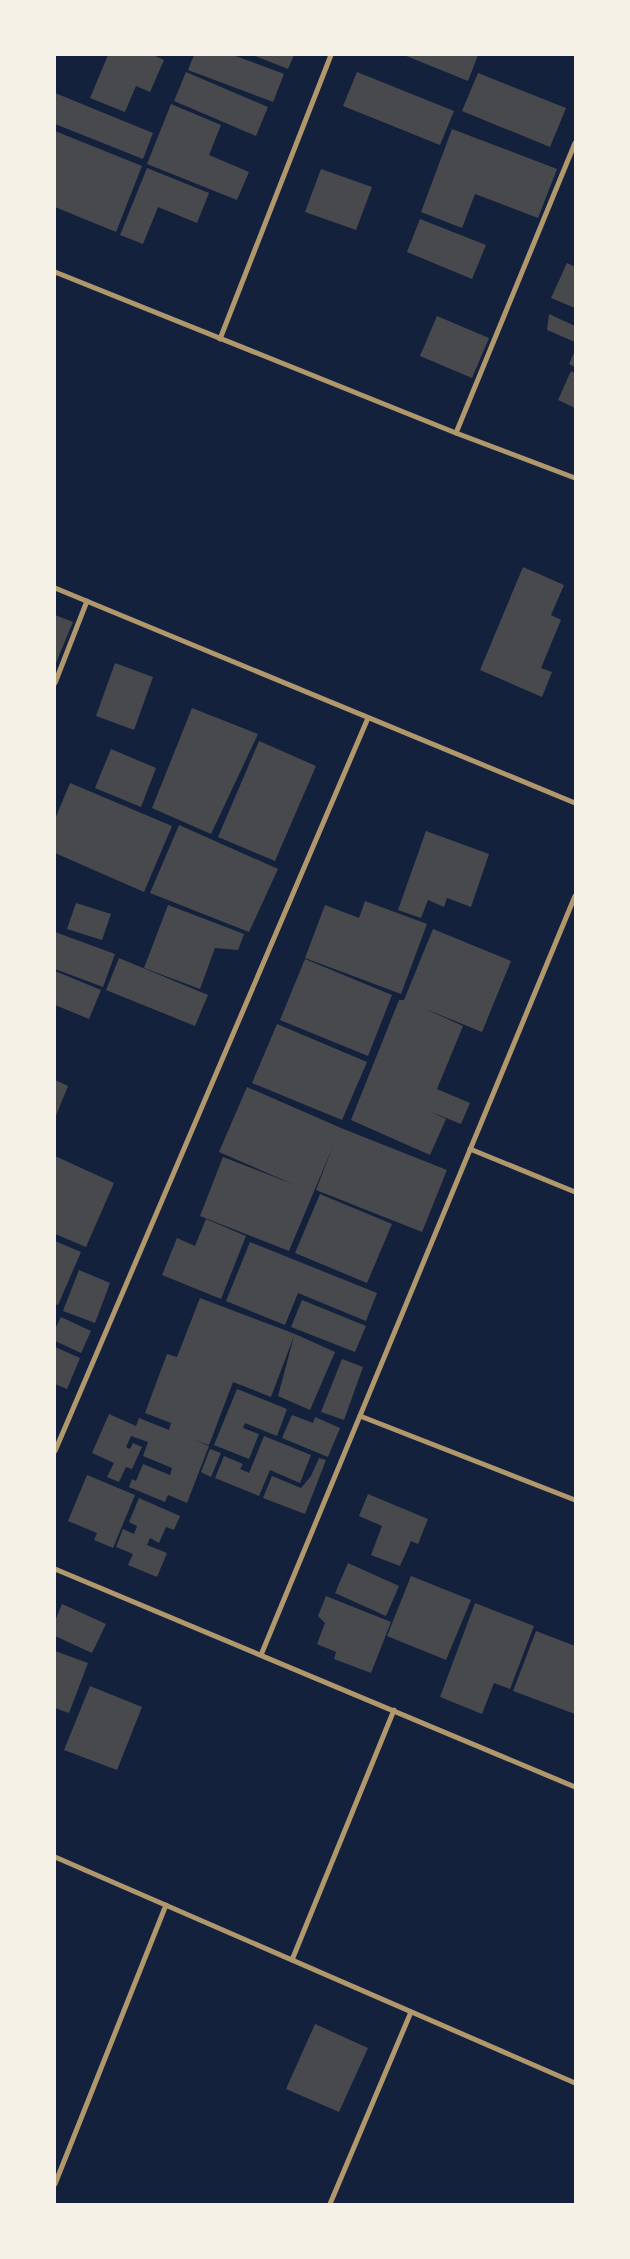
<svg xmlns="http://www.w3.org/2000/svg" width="630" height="2259" viewBox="0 0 630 2259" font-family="Jost,sans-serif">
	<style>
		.building { fill: #48494c }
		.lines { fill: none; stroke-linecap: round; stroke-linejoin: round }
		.minor { stroke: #b1986c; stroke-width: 5 }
	</style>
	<rect width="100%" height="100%" fill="#14213d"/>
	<g class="building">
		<polygon points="108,55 153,55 164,60 150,92 136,86 125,112 90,98"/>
		<polygon points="194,55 233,55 284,74 273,102 188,70"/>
		<polygon points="253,55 294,55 288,69"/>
		<polygon points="404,55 478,55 468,81"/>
		<polygon points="186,72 268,107 256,136 174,101"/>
		<polygon points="357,72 454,111 440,145 343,106"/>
		<polygon points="478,73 566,108 550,147 462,111"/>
		<polygon points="55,93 153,133 143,159 55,124"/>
		<polygon points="171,104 221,125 209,155 249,172 237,200 147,164"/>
		<polygon points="452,129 557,169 538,218 475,194 462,228 421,212"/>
		<polygon points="55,131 142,166 116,232 55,207"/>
		<polygon points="147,168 209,193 197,223 158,207 143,244 120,235"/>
		<polygon points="321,169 372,187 356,230 305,212"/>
		<polygon points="420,219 486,245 472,279 407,252"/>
		<polygon points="567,263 575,267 575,308 551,298"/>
		<polygon points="549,314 575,326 575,342 547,330"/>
		<polygon points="437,316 489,338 472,378 420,356"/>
		<polygon points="575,351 575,367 569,364"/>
		<polygon points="571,371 575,373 575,408 558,400"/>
		<polygon points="523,567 564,585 551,615 561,620 541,668 552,672 542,697 480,670"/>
		<polygon points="55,615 73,622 55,665"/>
		<polygon points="115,663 153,677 134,730 96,716"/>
		<polygon points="192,708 258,734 211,834 152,808"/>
		<polygon points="259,741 316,766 275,861 218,837"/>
		<polygon points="111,749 156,768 141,807 95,788"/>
		<polygon points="70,783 172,826 144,892 55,853 55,819"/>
		<polygon points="179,825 278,869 249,932 150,893"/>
		<polygon points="426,831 489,854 471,907 447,898 444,907 428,900 421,918 398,910"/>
		<polygon points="365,901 427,924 401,994 305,958 325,905 359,918"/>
		<polygon points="76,903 111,914 102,940 67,929"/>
		<polygon points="168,905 244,934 238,950 215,948 200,989 144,968"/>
		<polygon points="433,929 511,961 482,1032 423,1008 463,1026 437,1089 470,1103 461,1124 431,1112 446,1119 430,1155 351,1120 399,1000 404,1000"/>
		<polygon points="55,932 115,954 103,987 55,969"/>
		<polygon points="119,958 208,995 195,1026 106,990"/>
		<polygon points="305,959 392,995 368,1056 280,1020"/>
		<polygon points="55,971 101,990 89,1019 55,1005"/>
		<polygon points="277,1024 367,1062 342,1120 252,1083"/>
		<polygon points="55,1080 68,1086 55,1118"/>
		<polygon points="247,1087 341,1128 447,1170 422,1232 316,1190 333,1146 289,1251 200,1216 223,1157 295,1185 219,1152"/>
		<polygon points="55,1156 114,1183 86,1247 55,1234"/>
		<polygon points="320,1194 392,1224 367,1283 295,1253"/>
		<polygon points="206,1219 246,1236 221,1299 162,1275 177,1238 195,1246"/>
		<polygon points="55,1241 81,1252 58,1305 55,1304"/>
		<polygon points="250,1242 377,1293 366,1321 298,1293 285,1325 226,1301"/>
		<polygon points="79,1270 110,1283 95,1323 63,1311"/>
		<polygon points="200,1298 295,1334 335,1352 310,1410 278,1396 294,1336 271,1397 233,1382 209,1445 194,1440 209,1446 187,1503 168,1495 165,1502 129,1487 132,1479 136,1481 143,1464 170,1475 172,1468 143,1456 148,1442 131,1436 126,1447 130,1449 133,1443 142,1447 132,1469 126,1467 119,1482 107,1477 114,1463 92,1453 109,1414 136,1426 139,1418 169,1430 171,1423 145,1413 167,1354 177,1357"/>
		<polygon points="302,1300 366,1326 355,1352 291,1327"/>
		<polygon points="61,1317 91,1331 81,1353 55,1341 55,1329"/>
		<polygon points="55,1347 80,1358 67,1389 55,1384"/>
		<polygon points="342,1359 363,1367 344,1420 321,1412"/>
		<polygon points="237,1389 287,1409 277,1436 245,1423 243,1428 259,1434 249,1459 214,1445"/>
		<polygon points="292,1415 313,1423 315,1417 340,1428 328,1457 282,1438"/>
		<polygon points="264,1436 311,1455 300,1483 270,1470 259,1496 215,1478 224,1456 243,1464 240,1469 249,1473"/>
		<polygon points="210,1449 221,1453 211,1477 201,1472"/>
		<polygon points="319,1458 326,1460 305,1514 263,1498 272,1476 301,1488 311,1476"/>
		<polygon points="87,1475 135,1495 113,1548 94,1540 97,1533 68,1521"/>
		<polygon points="368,1494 428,1519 418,1544 411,1541 400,1566 371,1555 382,1526 359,1516"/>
		<polygon points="139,1498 180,1516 174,1530 166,1527 159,1543 150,1538 147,1545 167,1553 157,1577 128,1565 133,1554 116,1547 123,1529 134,1534 137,1526 129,1522"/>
		<polygon points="348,1563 399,1586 386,1616 335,1593"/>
		<polygon points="411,1576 471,1600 446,1660 387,1636"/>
		<polygon points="326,1596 391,1622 371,1673 334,1659 336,1652 317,1644 325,1623 318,1616"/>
		<polygon points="475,1603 534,1626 510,1689 494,1683 482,1714 440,1697"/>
		<polygon points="62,1604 106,1624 92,1653 55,1636 55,1621"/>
		<polygon points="536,1631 575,1646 575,1714 513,1691"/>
		<polygon points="55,1651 88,1663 69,1713 55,1708"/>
		<polygon points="90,1686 142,1707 117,1770 64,1750"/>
		<polygon points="315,2024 368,2048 339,2112 286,2089"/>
	</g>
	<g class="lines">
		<g class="minor">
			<polyline points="55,272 456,433 575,478"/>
			<polyline points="220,339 331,55"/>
			<polyline points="456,433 575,143"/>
			<polyline points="55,588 575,803"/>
			<polyline points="55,683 87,601"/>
			<polyline points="470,1149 575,1192"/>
			<polyline points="360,1416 575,1500"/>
			<polyline points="55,1451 368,718"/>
			<polyline points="55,1569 575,1787"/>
			<polyline points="261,1655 575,896"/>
			<polyline points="55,1857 575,2083"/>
			<polyline points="292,1960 394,1710"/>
			<polyline points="55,2184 166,1905"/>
			<polyline points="330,2204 411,2012"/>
		</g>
	</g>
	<rect width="630" height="2259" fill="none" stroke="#f6f1e7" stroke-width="112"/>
</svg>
